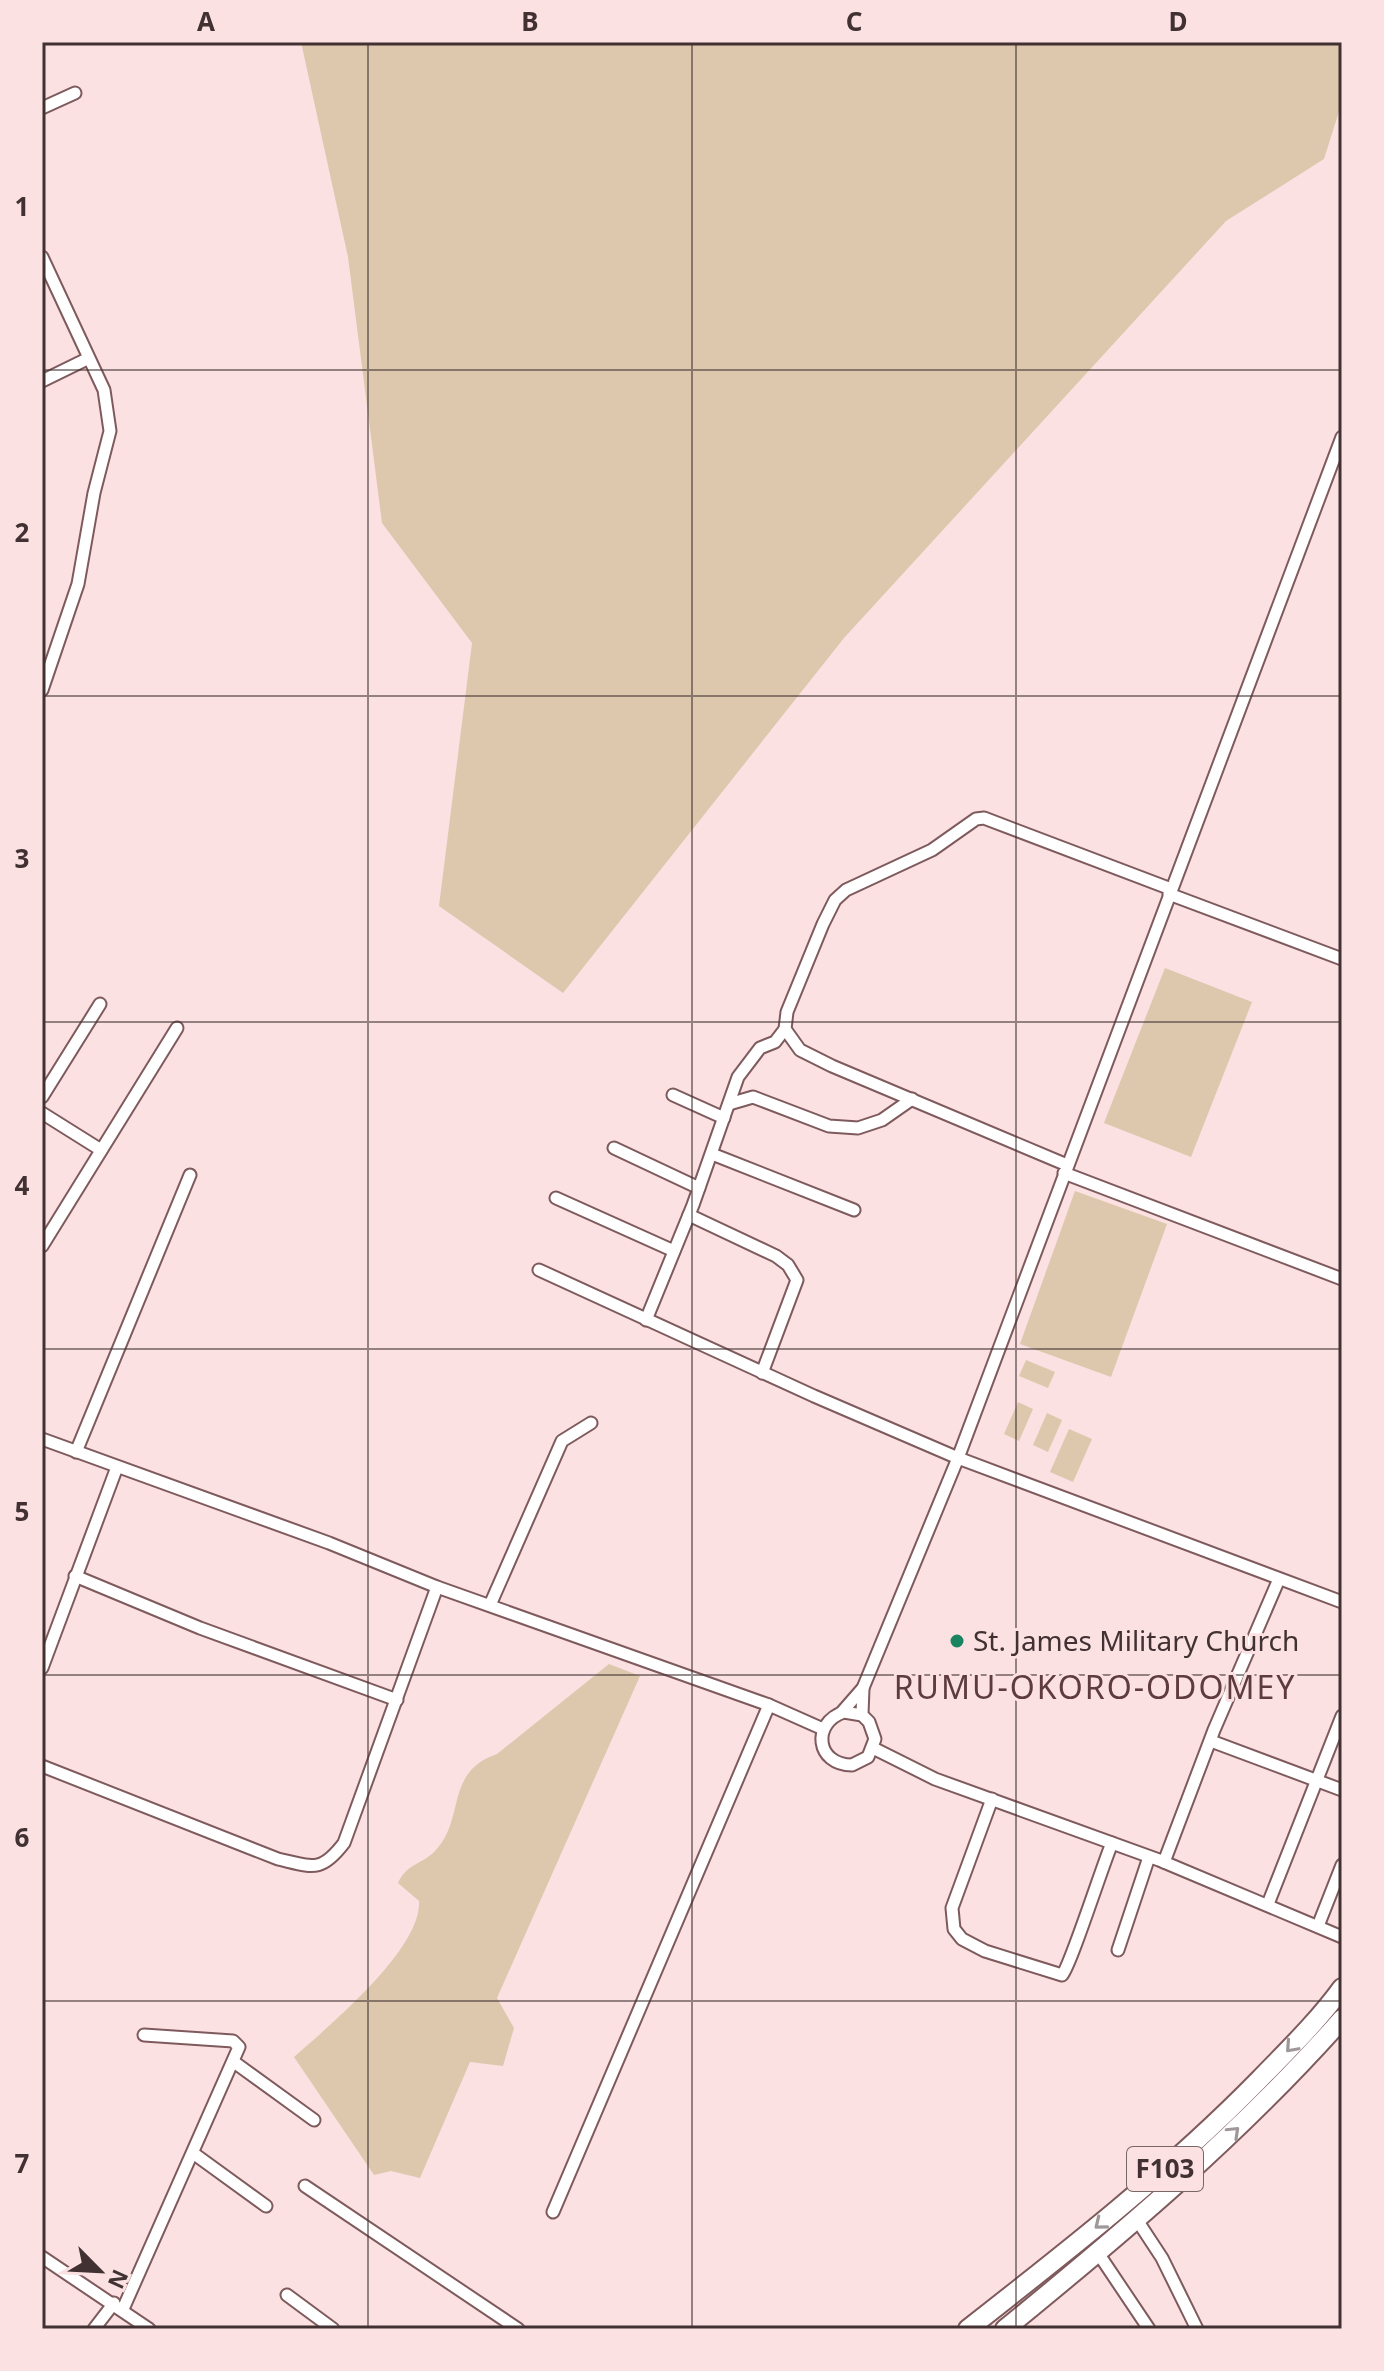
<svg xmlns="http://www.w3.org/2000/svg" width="1384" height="2371" viewBox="0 0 1384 2371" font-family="'Noto Sans',sans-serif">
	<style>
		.green { fill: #ddc8ad }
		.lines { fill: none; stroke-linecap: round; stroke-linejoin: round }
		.minor-casing { stroke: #7f5a5d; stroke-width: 15 }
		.primary-casing { stroke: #7f5a5d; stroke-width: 22 }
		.minor { stroke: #fff; stroke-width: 11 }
		.primary { stroke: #fff; stroke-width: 18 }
		.oneway { stroke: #a09898 }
		.grid { fill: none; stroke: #413132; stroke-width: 2; stroke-opacity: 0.55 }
		.poi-dot { fill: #198460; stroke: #fbe1e2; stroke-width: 3 }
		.labels { text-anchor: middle; stroke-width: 6; stroke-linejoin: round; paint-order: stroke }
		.shield { fill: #fbe1e2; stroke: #796667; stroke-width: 2 }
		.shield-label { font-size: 26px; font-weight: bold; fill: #413132 }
		.poi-label { font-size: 28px; fill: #413132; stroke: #fbe1e2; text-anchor: start }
		.quarter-label { font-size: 32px; letter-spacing: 2px; fill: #5d3b3e; stroke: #fbe1e2 }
		.neatline { fill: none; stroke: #413132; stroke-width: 3 }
		.grid-label { font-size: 26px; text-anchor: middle; font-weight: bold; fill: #413132 }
	</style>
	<rect width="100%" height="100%" fill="#fbe1e2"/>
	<g class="green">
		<polygon points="301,42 1342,42 1342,102 1324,159 1226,221 844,638 563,993 439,906 472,643 382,523 348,257"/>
		<polygon points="1165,968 1252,1002 1191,1157 1104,1123"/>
		<polygon points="1075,1191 1167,1224 1111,1377 1020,1344"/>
		<polygon points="1026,1360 1055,1372 1048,1388 1019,1376"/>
		<polygon points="1018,1402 1033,1409 1019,1441 1004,1434"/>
		<polygon points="1047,1413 1062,1420 1048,1452 1033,1445"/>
		<polygon points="1069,1429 1092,1439 1073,1482 1050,1472"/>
		<path d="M609,1664L640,1676L497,1998L514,2028L503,2066L470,2062L420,2178L391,2171L374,2175L294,2057C329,2026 422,1949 419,1901L398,1883C407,1863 423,1864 435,1851C466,1819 444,1772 497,1754Z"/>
	</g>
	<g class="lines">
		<g class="minor-casing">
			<g id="minor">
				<polyline points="42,108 75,93"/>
				<polyline points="42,257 104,390 110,431 94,493 78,584 42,690"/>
				<polyline points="42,381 87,359"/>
				<polyline points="1169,894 1342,959"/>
				<polyline points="785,1029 800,1050 832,1066 1067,1165"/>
				<polyline points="673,1095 724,1118"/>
				<polyline points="42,1097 100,1004"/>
				<polyline points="729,1104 753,1097 829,1126 858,1128 882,1120 912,1099"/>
				<polyline points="42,1113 101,1150"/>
				<polyline points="614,1148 699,1188"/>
				<polyline points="712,1154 854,1210"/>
				<polyline points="1064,1173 1342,1279"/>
				<polyline points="556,1198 674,1251"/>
				<polyline points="689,1215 776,1256 788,1265 797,1280 762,1373"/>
				<polyline points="42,1246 177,1028"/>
				<polyline points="539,1270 814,1396 958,1458 1342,1602"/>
				<polyline points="646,1320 693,1205 738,1077 760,1048 775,1042 785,1029 787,1012 823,924 835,900 846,890 932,850 976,819 984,818 1171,889"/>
				<polyline points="42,1439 329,1543 437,1587 769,1705 823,1729"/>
				<polyline points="76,1452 190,1175"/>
				<polyline points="75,1576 200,1628 397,1700"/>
				<polyline points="490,1605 562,1441 591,1423"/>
				<polyline points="42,1668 117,1467"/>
				<polyline points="842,1712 863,1688 958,1458 1342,437"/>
				<path d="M862,1715L844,1712C811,1723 816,1765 852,1765L868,1757L875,1739L869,1722L862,1715L863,1688"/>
				<polyline points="1211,1741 1342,1790"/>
				<polyline points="873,1748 935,1779 1159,1860 1342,1937"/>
				<path d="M42,1766L278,1859C313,1867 321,1873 344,1843L437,1587"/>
				<path d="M992,1799L952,1908L954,1929L962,1939L985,1951L1062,1975C1070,1967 1103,1864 1112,1843"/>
				<polyline points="1164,1862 1214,1730 1279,1579"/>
				<polyline points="1268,1904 1342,1716"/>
				<polyline points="1318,1926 1342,1865"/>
				<polyline points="1118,1950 1149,1857"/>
				<polyline points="234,2062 314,2120"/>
				<polyline points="193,2153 266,2206"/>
				<polyline points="305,2186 518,2329"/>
				<polyline points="553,2212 769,1705"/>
				<polyline points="1137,2220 1162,2258 1197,2329"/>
				<polyline points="1098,2253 1149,2329"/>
				<polyline points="42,2257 149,2329"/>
				<polyline points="287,2295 333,2329"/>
				<polyline points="123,2309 239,2047 233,2041 144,2035"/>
				<polyline points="94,2329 114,2303"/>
			</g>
		</g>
		<g class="primary-casing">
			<g id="primary">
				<path d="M968,2329C1069,2250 1170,2171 1260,2079C1288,2050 1318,2021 1342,1988"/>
				<path d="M1005,2329C1124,2232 1240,2134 1342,2019"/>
			</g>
		</g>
		<use href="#minor" class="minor"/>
		<use href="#primary" class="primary"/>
	</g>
	<defs><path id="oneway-chevron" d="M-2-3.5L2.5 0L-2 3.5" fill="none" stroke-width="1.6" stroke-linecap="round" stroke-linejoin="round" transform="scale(2)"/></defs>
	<g class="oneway">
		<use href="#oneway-chevron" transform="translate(1291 2047) rotate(132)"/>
		<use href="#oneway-chevron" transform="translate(1234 2132) rotate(-44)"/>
		<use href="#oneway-chevron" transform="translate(1100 2224) rotate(141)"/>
	</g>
	<path class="grid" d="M368,42V2329M692,42V2329M1016,42V2329M42,370H1342M42,696H1342M42,1022H1342M42,1349H1342M42,1675H1342M42,2001H1342"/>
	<circle class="poi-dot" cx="957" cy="1641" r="8"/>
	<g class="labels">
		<rect class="shield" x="1127" y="2147" width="76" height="44" rx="6"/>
		<g class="shield-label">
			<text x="1165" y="2178">F103</text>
		</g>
		<g class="poi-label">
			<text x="973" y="1651">St. James Military Church</text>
		</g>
		<g class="quarter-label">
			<text x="1095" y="1699">RUMU-OKORO-ODOMEY</text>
		</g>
	</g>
	<rect width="1384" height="2371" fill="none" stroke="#fbe1e2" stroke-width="88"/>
	<g transform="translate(100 2271) rotate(114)" stroke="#fbe1e2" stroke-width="6" paint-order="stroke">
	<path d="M0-6L14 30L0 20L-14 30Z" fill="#413132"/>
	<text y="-12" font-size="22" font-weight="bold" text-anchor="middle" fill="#413132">N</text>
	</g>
	<rect x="44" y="44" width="1296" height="2283" class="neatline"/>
	<g class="grid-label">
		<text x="206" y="31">A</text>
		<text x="530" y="31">B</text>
		<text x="854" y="31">C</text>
		<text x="1178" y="31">D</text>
		<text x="22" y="216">1</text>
		<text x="22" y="542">2</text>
		<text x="22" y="868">3</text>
		<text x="22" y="1195">4</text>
		<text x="22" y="1521">5</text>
		<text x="22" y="1847">6</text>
		<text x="22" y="2173">7</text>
	</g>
</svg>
